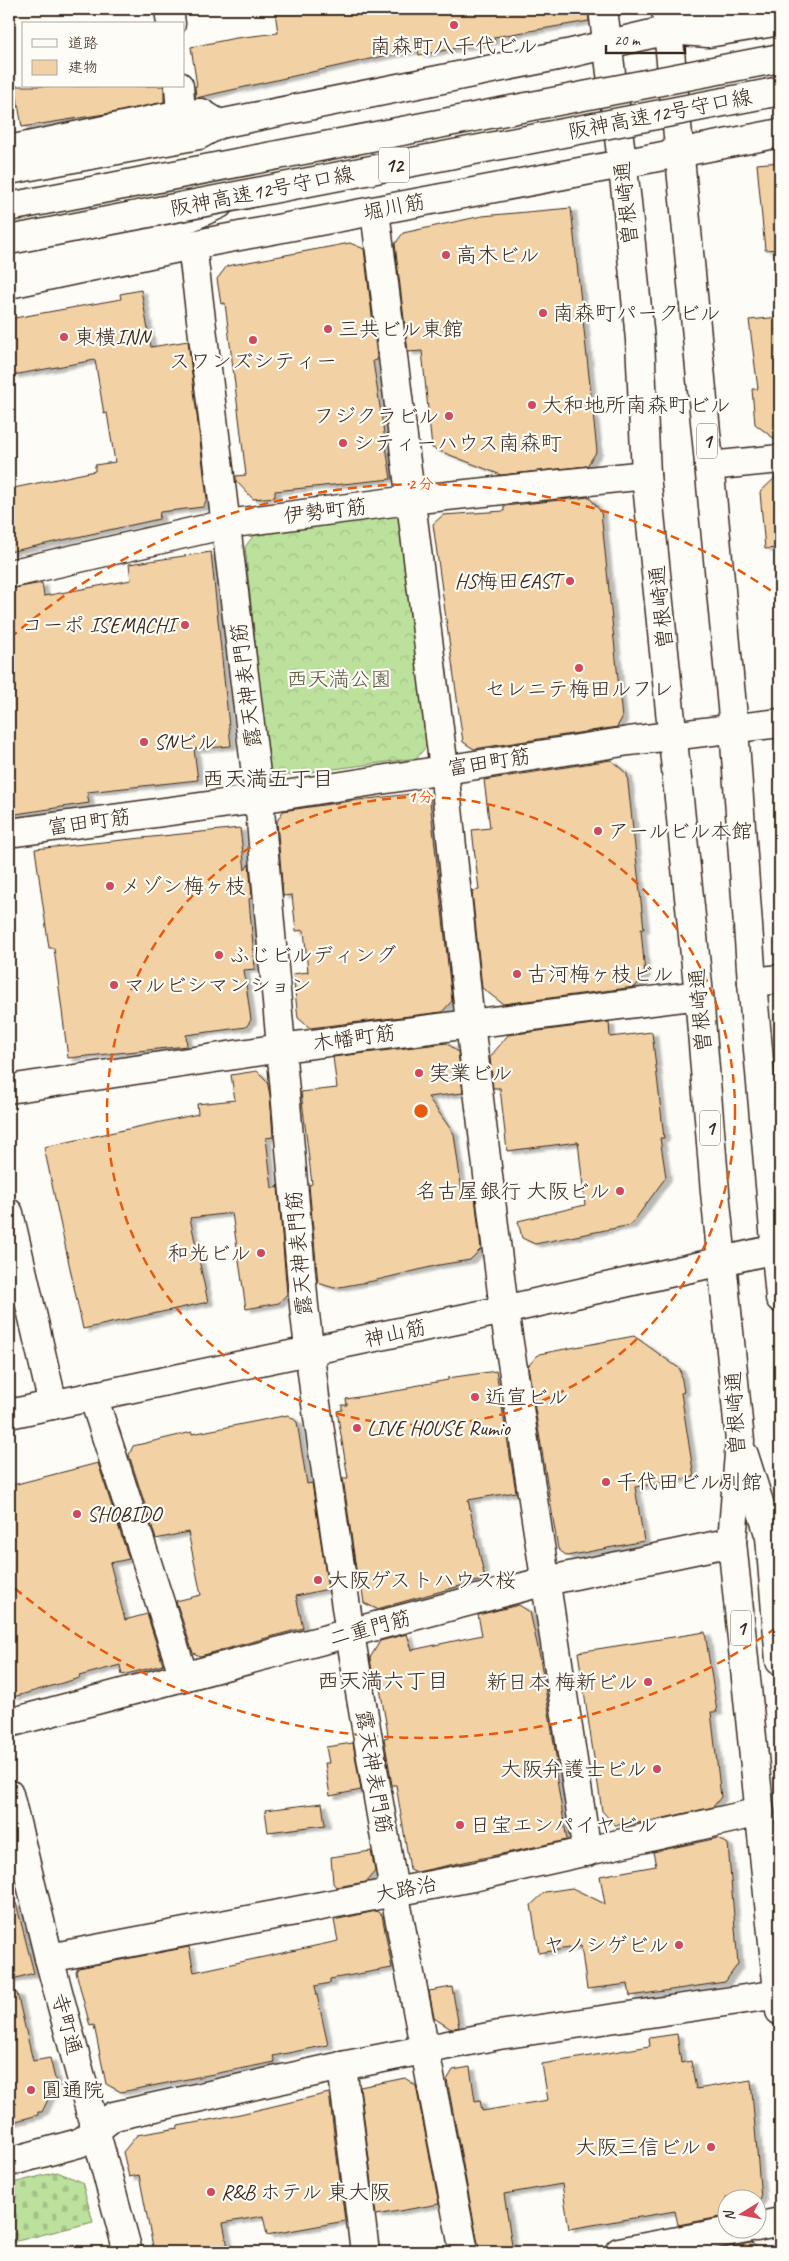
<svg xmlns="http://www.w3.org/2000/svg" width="789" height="2261" viewBox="0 0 789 2261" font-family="Caveat,'Klee One',sans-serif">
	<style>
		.forest { fill: url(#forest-crowns); stroke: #7c865d }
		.cemetery { fill: url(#cemetery-stones); stroke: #7c865d }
		.building { fill: #f2d1a4; stroke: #3b2a1e; filter: url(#shadow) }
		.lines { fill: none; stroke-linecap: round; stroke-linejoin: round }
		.street-casing { stroke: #3b2a1e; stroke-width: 31 }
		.secondary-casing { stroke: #3b2a1e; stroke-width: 31 }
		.highway-casing { stroke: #3b2a1e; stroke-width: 31 }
		.street { stroke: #fdfcf7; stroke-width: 28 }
		.secondary { stroke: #fdfcf7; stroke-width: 28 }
		.highway { stroke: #fdfcf7; stroke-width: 28 }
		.highway-bridge-casing { stroke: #3b2a1e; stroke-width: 31; stroke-linecap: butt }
		.highway-bridge { stroke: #fdfcf7; stroke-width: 28 }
		.ring { fill: none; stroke: #e8590c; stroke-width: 2.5; stroke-dasharray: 9 6 }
		.poi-dot { fill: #d1495b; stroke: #fdfcf7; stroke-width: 2 }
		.labels { text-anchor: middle; stroke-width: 4.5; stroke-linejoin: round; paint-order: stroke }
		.shield { fill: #fdfcf7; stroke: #75695f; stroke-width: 1 }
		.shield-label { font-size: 20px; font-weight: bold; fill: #3b2a1e }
		.poi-label { font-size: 21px; fill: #3b2a1e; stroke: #fdfcf7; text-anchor: start }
		.street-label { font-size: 21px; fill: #3b2a1e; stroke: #fdfcf7 }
		.park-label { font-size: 21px; fill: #5b583e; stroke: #fdfcf7 }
		.neighbourhood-label { font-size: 22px; fill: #3b2a1e; stroke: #fdfcf7 }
		.centre { fill: #e8590c; stroke: #fdfcf7; stroke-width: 2.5 }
		.ring-label { font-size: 15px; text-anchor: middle; font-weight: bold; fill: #e8590c; stroke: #fdfcf7; stroke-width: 4.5; stroke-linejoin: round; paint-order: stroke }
	</style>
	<defs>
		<pattern id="forest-crowns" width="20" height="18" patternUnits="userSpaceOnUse" patternTransform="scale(1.25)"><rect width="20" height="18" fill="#bce19c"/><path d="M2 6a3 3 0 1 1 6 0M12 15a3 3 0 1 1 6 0" fill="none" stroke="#a2c186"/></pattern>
		<pattern id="cemetery-stones" width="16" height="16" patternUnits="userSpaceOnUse" patternTransform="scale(1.25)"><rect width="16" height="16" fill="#bce19c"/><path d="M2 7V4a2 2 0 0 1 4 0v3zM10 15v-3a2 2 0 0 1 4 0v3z" fill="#a2c186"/></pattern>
		<filter id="shadow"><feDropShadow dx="5.5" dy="3" stdDeviation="1" flood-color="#0004"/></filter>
	</defs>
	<rect width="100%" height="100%" fill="#fdfcf7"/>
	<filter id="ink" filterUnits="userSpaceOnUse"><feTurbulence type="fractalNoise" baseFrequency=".02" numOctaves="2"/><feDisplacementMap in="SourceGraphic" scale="10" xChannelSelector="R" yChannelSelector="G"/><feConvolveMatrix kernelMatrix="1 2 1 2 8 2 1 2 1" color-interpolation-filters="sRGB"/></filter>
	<g filter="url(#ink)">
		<polygon class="forest" points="400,515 427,745 417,758 281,776 268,767 245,547 254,535"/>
		<polygon class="cemetery" points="57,2172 82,2182 93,2222 9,2243 9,2184"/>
		<g class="building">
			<polygon points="297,9 588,9 589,21 494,37 495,41 419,55 418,50 383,56 196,98 195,86 197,86 191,47 236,38 278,33 275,12"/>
			<polygon points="15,86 164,86 164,102 111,113 22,127"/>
			<polygon points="780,162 780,249 765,250 757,164"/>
			<polygon points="571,208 597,451 587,466 501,475 432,448 422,351 408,352 395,244 403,233 482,216"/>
			<polygon points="350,243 364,249 377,357 377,360 373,361 391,479 275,491 275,497 253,499 236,481 236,476 246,475 225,303 221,304 217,279 227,266"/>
			<polygon points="141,290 151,347 188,341 207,499 203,507 160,512 159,519 9,552 9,489 95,471 95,465 115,462 107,413 104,414 95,360 13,375 9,352 9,319 121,299 120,294"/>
			<polygon points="780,317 780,443 755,424 752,389 758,389 749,320"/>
			<polygon points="778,475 780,475 780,548 765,549 760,492"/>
			<polygon points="589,497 601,512 622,718 617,727 474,749 463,742 433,524 443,515 504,511 504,506"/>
			<polygon points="211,552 231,746 194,749 198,780 87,792 89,803 9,815 9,589 42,583 44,596 131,580 129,564"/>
			<polygon points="611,760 627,774 644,929 641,929 645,974 635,987 503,1004 482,988 472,891 479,890 472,830 490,828 484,780"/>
			<polygon points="429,792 452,1001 442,1012 310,1028 298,1018 293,974 308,972 304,930 296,931 292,895 283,896 277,821 283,811 350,801"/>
			<polygon points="240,828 245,870 249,864 252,898 249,899 255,969 244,970 251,1020 246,1027 186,1035 187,1046 68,1058 54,948 49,948 35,849"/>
			<polygon points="609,1022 610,1037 652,1032 664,1138 660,1138 666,1177 631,1225 535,1244 522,1238 518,1221 585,1205 578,1142 507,1151 500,1088 493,1088 490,1057 508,1035"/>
			<polygon points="447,1043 458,1052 463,1093 428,1097 454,1134 463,1199 475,1197 481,1249 470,1260 439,1265 373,1281 334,1288 318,1283 309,1185 312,1184 301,1092 337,1088 333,1057"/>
			<polygon points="257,1071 267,1081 270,1095 273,1137 266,1138 272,1188 278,1187 287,1294 279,1303 246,1309 232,1213 190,1218 208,1302 83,1329 44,1147 198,1114 197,1104 235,1100 231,1075"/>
			<polygon points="634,1336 680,1369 684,1392 681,1393 694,1477 635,1487 644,1541 567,1556 558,1549 528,1366 539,1354"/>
			<polygon points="496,1371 516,1492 468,1500 485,1579 377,1609 364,1603 361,1582 358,1583 343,1478 348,1478 337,1411 342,1410 342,1405 347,1405 346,1399 408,1389 408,1387 448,1380 448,1378"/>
			<polygon points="288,1415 297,1422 307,1484 312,1483 328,1589 296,1596 303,1628 200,1656 193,1653 176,1601 201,1595 188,1532 156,1539 129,1455 133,1446 192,1432 192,1434"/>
			<polygon points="98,1463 129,1559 110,1563 125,1620 147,1614 163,1665 122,1675 120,1665 79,1676 80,1678 13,1697 9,1681 9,1486"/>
			<polygon points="519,1605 530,1612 540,1657 557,1762 554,1762 567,1840 417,1872 410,1869 396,1785 392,1785 384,1738 388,1737 387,1728 379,1683 374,1684 370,1658 380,1641 407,1634 412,1650 482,1635 478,1615"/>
			<polygon points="705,1632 717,1712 711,1712 721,1797 713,1807 646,1822 615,1825 602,1811 578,1652"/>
			<polygon points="353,1743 361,1790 330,1796 325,1763 329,1763 326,1747"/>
			<polygon points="322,1803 325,1825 268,1832 265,1810"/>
			<polygon points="718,1838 728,1844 738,1964 725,1982 630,1996 628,1984 587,1989 581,1946 539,1953 531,1905 545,1892 572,1888 605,1904 600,1876 656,1866 653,1852"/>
			<polygon points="371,1851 375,1871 366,1882 336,1887 333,1883 331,1857"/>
			<polygon points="16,1903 34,1973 9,1980 9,1904"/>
			<polygon points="376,1911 382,1915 392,1968 330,1979 330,1983 315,1986 328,2045 273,2056 275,2062 121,2092 106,2084 94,2025 90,2026 76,1972 78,1968 189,1947 194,1972 338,1941 334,1920"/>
			<polygon points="452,1987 459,2027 451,2029 434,2018 429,1991"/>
			<polygon points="17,1993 33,2061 50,2058 56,2083 42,2112 38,2112 38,2115 9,2123 9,1994"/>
			<polygon points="677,2034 681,2063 691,2061 696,2089 751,2080 761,2199 756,2204 756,2198 726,2198 726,2216 678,2225 675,2211 569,2229 562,2184 504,2194 513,2252 485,2252 479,2249 447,2080 453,2070 470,2067 475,2101 480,2100 482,2111 548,2100 542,2064 650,2046 649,2038"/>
			<polygon points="405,2078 416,2086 439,2204 376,2215 360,2087"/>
			<polygon points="329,2093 345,2221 267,2235 263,2216 223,2223 229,2252 154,2252 139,2175 129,2177 123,2152 137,2135 178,2128 178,2126 240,2114"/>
			<polygon points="752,2243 761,2252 702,2252 750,2243"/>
		</g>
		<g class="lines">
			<g class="street-casing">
				<g id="street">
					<polyline points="169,9 171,24"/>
					<polyline points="668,30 706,13 728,9"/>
					<polyline points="179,86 181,114"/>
					<polyline points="9,150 181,114 201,113 219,124"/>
					<polyline points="622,164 780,133"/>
					<polyline points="375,211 444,769 470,1023 504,1310 587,1852"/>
					<polyline points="192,245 259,799 304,1306 315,1397 350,1634 394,1891 464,2252"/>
					<polyline points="709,466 780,459"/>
					<polyline points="9,574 227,524 409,500 646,475"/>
					<polyline points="9,833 259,799 629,741 780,723"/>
					<polyline points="752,982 780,979"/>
					<polyline points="9,1089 281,1048 699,995"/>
					<polyline points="9,1213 53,1405"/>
					<polyline points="93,1396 184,1677"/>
					<polyline points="9,1723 546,1581 732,1542"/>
					<polyline points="49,1958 473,1877 760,1812"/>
					<polyline points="342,2066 365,2252"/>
					<polyline points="9,2162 79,2143 114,2116 342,2066 499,2035 780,1994"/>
					<polyline points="756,2227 780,2222"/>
					<polyline points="619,2252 747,2228"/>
				</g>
			</g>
			<g class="secondary-casing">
				<g id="secondary">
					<polyline points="219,124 567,54 668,30"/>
					<polyline points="9,284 192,245 622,164"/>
					<polyline points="9,1414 504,1310 780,1248"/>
					<polyline points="9,1794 49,1958 128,2252"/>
				</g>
			</g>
			<g class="highway-casing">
				<g id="highway">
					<polyline points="603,9 627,202 640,340 646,475 699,995 715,1192 740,1441 732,1542 780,2011"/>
					<polyline points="666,9 734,728 752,982 780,1298"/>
					<polyline points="668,30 708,33 780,21"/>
					<polyline points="9,170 199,135 219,124"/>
					<path d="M9,270C81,254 152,236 219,204"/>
					<polyline points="744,1455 770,1537 780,1661"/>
				</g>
			</g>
			<use href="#street" class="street"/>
			<use href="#secondary" class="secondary"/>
			<use href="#highway" class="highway"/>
			<g class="highway-bridge-casing">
				<g id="highway-bridge">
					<polyline points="9,207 780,58"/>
					<polyline points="9,240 780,91"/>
				</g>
			</g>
			<use href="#highway-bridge" class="highway-bridge"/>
		</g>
	</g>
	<g class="ring">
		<circle cx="421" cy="1111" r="314"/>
		<path d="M776 1628A627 627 0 0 1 10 1584M10 638A627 627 0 0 1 776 594"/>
	</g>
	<g class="poi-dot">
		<circle cx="454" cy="25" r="5"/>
		<circle cx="446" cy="255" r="5"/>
		<circle cx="543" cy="313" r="5"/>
		<circle cx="328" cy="329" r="5"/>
		<circle cx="64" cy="337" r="5"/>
		<circle cx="253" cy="340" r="5"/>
		<circle cx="532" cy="405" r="5"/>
		<circle cx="449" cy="416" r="5"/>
		<circle cx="343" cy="443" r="5"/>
		<circle cx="570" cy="581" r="5"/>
		<circle cx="185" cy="625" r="5"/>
		<circle cx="579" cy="668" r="5"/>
		<circle cx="144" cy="742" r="5"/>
		<circle cx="598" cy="831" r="5"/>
		<circle cx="110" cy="886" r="5"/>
		<circle cx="219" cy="955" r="5"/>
		<circle cx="517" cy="974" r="5"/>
		<circle cx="114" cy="985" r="5"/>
		<circle cx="419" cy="1073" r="5"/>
		<circle cx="620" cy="1191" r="5"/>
		<circle cx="261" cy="1253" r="5"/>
		<circle cx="475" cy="1397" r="5"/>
		<circle cx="357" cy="1428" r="5"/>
		<circle cx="606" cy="1482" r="5"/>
		<circle cx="77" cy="1514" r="5"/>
		<circle cx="318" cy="1580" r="5"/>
		<circle cx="648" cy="1682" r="5"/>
		<circle cx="657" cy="1769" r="5"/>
		<circle cx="460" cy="1825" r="5"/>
		<circle cx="679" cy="1945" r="5"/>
		<circle cx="31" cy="2090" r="5"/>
		<circle cx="711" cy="2147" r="5"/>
		<circle cx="211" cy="2192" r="5"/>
	</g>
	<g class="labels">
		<g class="shield">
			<rect x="379" y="147.5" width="30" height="35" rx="4"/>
			<rect x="697" y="423.5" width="20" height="35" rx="4"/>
			<rect x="700" y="1110.5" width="20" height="35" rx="4"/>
			<rect x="731" y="1610.5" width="20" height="35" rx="4"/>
		</g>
		<g class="shield-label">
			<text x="394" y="172">12</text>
			<text x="707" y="448">1</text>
			<text x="710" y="1135">1</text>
			<text x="741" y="1635">1</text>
		</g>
		<g class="poi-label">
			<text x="454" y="53" text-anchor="middle">南森町八千代ビル</text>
			<text x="456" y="262">高木ビル</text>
			<text x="553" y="320">南森町パークビル</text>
			<text x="338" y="336">三共ビル東館</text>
			<text x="74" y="344">東横INN</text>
			<text x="253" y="368" text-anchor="middle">スワンズシティー</text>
			<text x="542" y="412">大和地所南森町ビル</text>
			<text x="439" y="423" text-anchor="end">フジクラビル</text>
			<text x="353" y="450">シティーハウス南森町</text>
			<text x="560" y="588" text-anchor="end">HS梅田EAST</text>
			<text x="175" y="632" text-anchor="end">コーポ ISEMACHI</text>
			<text x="579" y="696" text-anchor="middle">セレニテ梅田ルフレ</text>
			<text x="154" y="749">SNビル</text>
			<text x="608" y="838">アールビル本館</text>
			<text x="120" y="893">メゾン梅ヶ枝</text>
			<text x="229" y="962">ふじビルディング</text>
			<text x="527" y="981">古河梅ヶ枝ビル</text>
			<text x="124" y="992">マルビシマンション</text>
			<text x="429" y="1080">実業ビル</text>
			<text x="610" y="1198" text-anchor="end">名古屋銀行 大阪ビル</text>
			<text x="251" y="1260" text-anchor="end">和光ビル</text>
			<text x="485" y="1404">近宣ビル</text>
			<text x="367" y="1435">LIVE HOUSE Rumio</text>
			<text x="616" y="1489">千代田ビル別館</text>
			<text x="87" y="1521">SHOBIDO</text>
			<text x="328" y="1587">大阪ゲストハウス桜</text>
			<text x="638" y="1689" text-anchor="end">新日本 梅新ビル</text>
			<text x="647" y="1776" text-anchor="end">大阪弁護士ビル</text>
			<text x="470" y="1832">日宝エンパイヤビル</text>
			<text x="669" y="1952" text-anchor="end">ヤノシゲビル</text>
			<text x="41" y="2097">圓通院</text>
			<text x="701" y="2154" text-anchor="end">大阪三信ビル</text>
			<text x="221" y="2199">R&amp;B ホテル 東大阪</text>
		</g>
		<g class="street-label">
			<text transform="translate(660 114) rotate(-11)" y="7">阪神高速12号守口線</text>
			<text transform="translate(262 191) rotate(-11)" y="7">阪神高速12号守口線</text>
			<text transform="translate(626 203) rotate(-96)" y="7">曽根崎通</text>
			<text transform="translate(394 207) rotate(-11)" y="7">堀川筋</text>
			<text transform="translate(325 511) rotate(-7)" y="7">伊勢町筋</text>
			<text transform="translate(661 607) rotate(-96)" y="7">曽根崎通</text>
			<text transform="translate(246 685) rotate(-97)" y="7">露天神表門筋</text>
			<text transform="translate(489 762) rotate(-9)" y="7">富田町筋</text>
			<text transform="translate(89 822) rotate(-8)" y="7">富田町筋</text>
			<text transform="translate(700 1010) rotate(-95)" y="7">曽根崎通</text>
			<text transform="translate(354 1038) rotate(-8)" y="7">木幡町筋</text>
			<text transform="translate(299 1253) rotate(-95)" y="7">露天神表門筋</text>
			<text transform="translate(395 1333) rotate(-12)" y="7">神山筋</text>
			<text transform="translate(735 1413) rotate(-93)" y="7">曽根崎通</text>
			<text transform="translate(370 1628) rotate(-15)" y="7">二重門筋</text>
			<text transform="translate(374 1772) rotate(80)" y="7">露天神表門筋</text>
			<text transform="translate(406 1889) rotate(-11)" y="7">大路治</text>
			<text transform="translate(67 2024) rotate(75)" y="7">寺町通</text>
		</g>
		<g class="park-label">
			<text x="339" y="686">西天満公園</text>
		</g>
		<g class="neighbourhood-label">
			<text x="268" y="786">西天満五丁目</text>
			<text x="383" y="1688">西天満六丁目</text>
		</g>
	</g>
	<circle cx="421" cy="1111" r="8" class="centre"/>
	<g class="ring-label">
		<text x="421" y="489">2 分</text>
		<text x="421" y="802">1 分</text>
	</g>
	<rect width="789" height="2261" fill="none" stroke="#fdfcf7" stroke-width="30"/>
	<rect x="15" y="15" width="759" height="2231" fill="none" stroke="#3b2a1e" stroke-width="2" filter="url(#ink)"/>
	<rect x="22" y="22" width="162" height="65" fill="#fdfcf7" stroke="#afa8a0"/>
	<rect x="32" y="39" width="25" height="8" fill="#fdfcf7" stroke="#afa8a0"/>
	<text x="68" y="48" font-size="15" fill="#3b2a1e">道路</text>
	<rect x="32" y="60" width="25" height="15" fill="#f2d1a4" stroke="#afa8a0"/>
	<text x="68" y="72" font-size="15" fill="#3b2a1e">建物</text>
	<g transform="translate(742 2214) rotate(260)"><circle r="24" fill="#fdfcf7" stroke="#afa8a0"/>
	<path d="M0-4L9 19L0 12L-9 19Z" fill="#d1495b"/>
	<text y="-8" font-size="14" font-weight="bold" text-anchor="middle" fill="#3b2a1e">N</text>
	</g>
	<path d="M606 45v8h79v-8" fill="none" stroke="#3b2a1e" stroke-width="2.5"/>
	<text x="614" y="45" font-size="15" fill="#3b2a1e" stroke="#fdfcf7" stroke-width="4" paint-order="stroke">20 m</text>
</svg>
